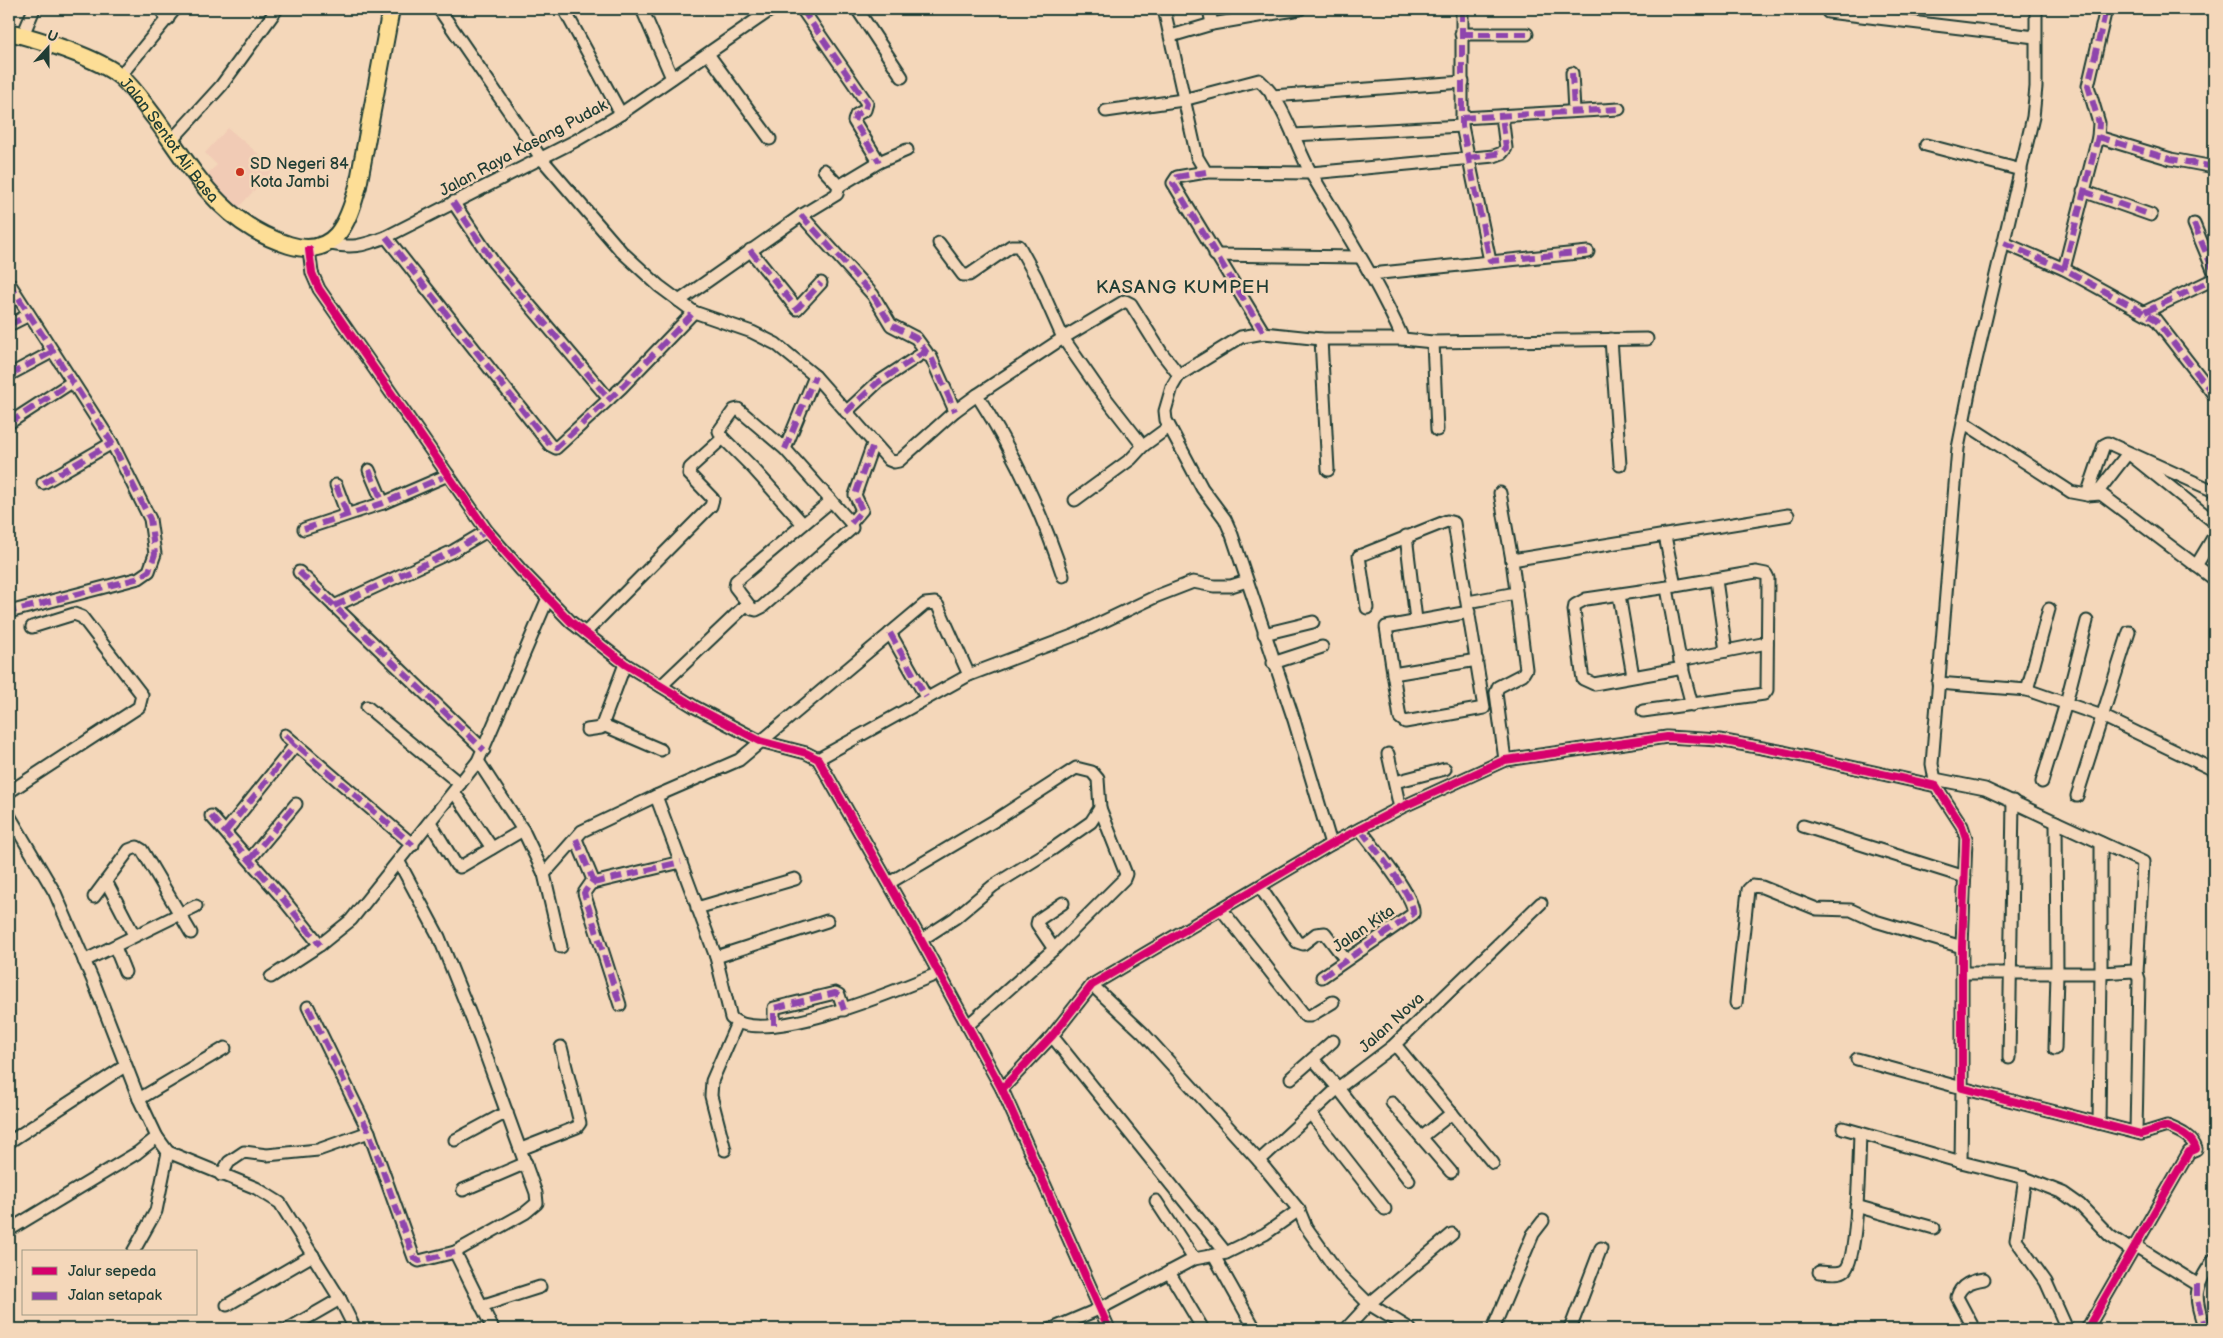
<svg xmlns="http://www.w3.org/2000/svg" width="2223" height="1338" viewBox="0 0 2223 1338" font-family="'Balsamiq Sans',sans-serif">
	<style>
		.built { fill: #f1cbb5 }
		.lines { fill: none; stroke-linecap: round; stroke-linejoin: round }
		.minor-casing { stroke: #1f3d34; stroke-width: 15 }
		.highway-casing { stroke: #1f3d34; stroke-width: 20 }
		.minor { stroke: #f4d7ba; stroke-width: 11 }
		.highway { stroke: #fdde96; stroke-width: 16 }
		.quiet { stroke: #8e44ad; stroke-width: 6; stroke-dasharray: 12 6; stroke-linecap: butt }
		.cycleway-casing { stroke: #f4d7ba; stroke-width: 11 }
		.cycleway { stroke: #d6006c; stroke-width: 8 }
		.poi-dot { fill: #c8321e; stroke: #f4d7ba; stroke-width: 2 }
		.labels { text-anchor: middle; stroke-width: 5; stroke-linejoin: round; paint-order: stroke }
		.street-label { font-size: 16px; fill: #1f3d34; stroke: #f4d7ba }
		.poi-label { font-size: 16px; fill: #1f3d34; stroke: #f4d7ba; text-anchor: start }
		.quarter-label { font-size: 19px; letter-spacing: 1px; fill: #1f3d34; stroke: #f4d7ba }
	</style>
	<rect width="100%" height="100%" fill="#f4d7ba"/>
	<filter id="ink" filterUnits="userSpaceOnUse"><feTurbulence type="fractalNoise" baseFrequency=".02" numOctaves="2"/><feDisplacementMap in="SourceGraphic" scale="10" xChannelSelector="R" yChannelSelector="G"/><feConvolveMatrix kernelMatrix="1 2 1 2 8 2 1 2 1" color-interpolation-filters="sRGB"/></filter>
	<g filter="url(#ink)">
		<polygon class="built" points="228,128 275,168 237,209 205,176 217,165 205,153"/>
		<g class="lines">
			<g class="minor-casing">
				<g id="minor">
					<polyline points="160,9 168,19"/>
					<polyline points="439,9 541,158 621,251 659,286 694,312 752,332 776,344 815,376 889,460 894,462 899,461 955,411 977,395"/>
					<polyline points="564,9 621,114"/>
					<polyline points="642,9 672,78"/>
					<polyline points="802,9 867,103 865,110 856,115 854,121 879,162"/>
					<polyline points="857,9 902,77"/>
					<polyline points="1164,9 1197,157 1206,172 1311,173 1494,156 1502,153 1506,148 1502,116"/>
					<polyline points="1209,9 1212,24"/>
					<polyline points="1462,9 1462,126 1490,261"/>
					<polyline points="1828,12 2035,37"/>
					<polyline points="1461,34 1527,34"/>
					<polyline points="23,35 34,9"/>
					<polyline points="1171,36 1212,24 1300,9"/>
					<polyline points="708,54 770,139"/>
					<polyline points="1572,73 1574,111"/>
					<polyline points="120,76 175,9"/>
					<polyline points="1272,96 1463,82"/>
					<path d="M1106,111L1183,100L1259,80C1284,101 1295,145 1311,173C1342,227 1377,280 1403,339"/>
					<polyline points="1462,118 1619,109"/>
					<polyline points="1293,135 1462,126"/>
					<polyline points="2098,137 2171,159 2214,167"/>
					<polyline points="171,141 221,86 277,9"/>
					<polyline points="1926,145 2021,170"/>
					<polyline points="1206,172 1177,177 1173,183 1264,333"/>
					<polyline points="839,186 879,162 907,150"/>
					<polyline points="2083,191 2151,215"/>
					<polyline points="453,202 494,263 609,399"/>
					<polyline points="801,215 873,295 891,325 916,338 927,353"/>
					<polyline points="2194,224 2214,272"/>
					<polyline points="386,237 550,445 556,448 621,388 694,312"/>
					<path d="M326,243C352,249 362,246 386,237L575,141L616,117L772,9"/>
					<polyline points="939,243 963,275 969,275 1011,246 1019,246 1036,277 1063,338 1097,387 1143,446 1169,427"/>
					<polyline points="2004,243 2064,269 2155,319 2214,395"/>
					<polyline points="309,250 312,273 319,289 487,531 521,570 571,622 625,664 695,707 760,741 806,753 818,759 921,940 1002,1089 1109,1329"/>
					<polyline points="750,250 797,309 821,283"/>
					<polyline points="1215,255 1359,257"/>
					<polyline points="2064,269 2098,137 2099,123 2088,86 2106,9"/>
					<polyline points="1371,274 1588,252"/>
					<polyline points="9,283 112,443 150,519 155,554 149,571 139,578 9,612"/>
					<polyline points="679,301 799,217 837,194 839,186 824,170"/>
					<polyline points="2145,312 2214,279"/>
					<polyline points="9,325 29,315"/>
					<polyline points="1321,339 1328,470"/>
					<polyline points="1611,339 1620,465"/>
					<polyline points="1433,342 1437,430"/>
					<polyline points="9,375 52,352"/>
					<polyline points="846,412 877,383 923,353 931,357 955,411"/>
					<polyline points="1963,422 2071,492 2087,495 2101,494 2214,579"/>
					<polyline points="9,423 72,382"/>
					<polyline points="785,449 815,376"/>
					<polyline points="369,470 383,503"/>
					<polyline points="43,483 112,443"/>
					<polyline points="336,485 347,514"/>
					<polyline points="1500,493 1512,560"/>
					<polyline points="2097,493 2128,453 2214,522"/>
					<polyline points="2087,495 2104,445 2108,443 2214,491"/>
					<polyline points="1075,500 1131,459 1143,446"/>
					<polyline points="831,501 736,581 735,587 752,609 756,610 762,607 852,528 851,523 862,510 855,495 873,444"/>
					<polyline points="803,524 753,468 721,436 719,431 734,410 738,409 785,449 851,523"/>
					<polyline points="304,529 383,503 448,475"/>
					<polyline points="1406,536 1416,620"/>
					<polyline points="1665,536 1675,586 1586,599 1575,605 1574,610 1582,673 1583,679 1594,684 1683,668"/>
					<polyline points="2196,566 2214,536"/>
					<polyline points="299,572 484,750"/>
					<path d="M1063,576C1041,510 1015,454 977,395L1063,338L1125,301L1131,304L1161,352L1179,375"/>
					<polyline points="1716,580 1726,651"/>
					<polyline points="1667,588 1680,660 1692,705"/>
					<polyline points="1619,595 1633,676"/>
					<polyline points="1468,602 1516,593"/>
					<polyline points="334,606 453,551 487,531"/>
					<polyline points="1367,608 1359,556 1447,521 1454,523 1484,708 1405,722 1400,718 1386,627 1469,612"/>
					<polyline points="585,633 711,506 713,499 689,474 690,468 723,438"/>
					<polyline points="890,633 926,697"/>
					<polyline points="1264,634 1313,622"/>
					<polyline points="1680,660 1767,643"/>
					<polyline points="1273,663 1322,647"/>
					<polyline points="1393,674 1477,660"/>
					<polyline points="1938,683 2027,690 2102,716 2214,770"/>
					<polyline points="661,686 747,604"/>
					<polyline points="2027,690 2049,609"/>
					<polyline points="367,707 460,784"/>
					<polyline points="1643,711 1757,695 1764,694 1767,690 1768,578 1766,574 1756,572 1675,586"/>
					<polyline points="603,725 661,750"/>
					<polyline points="587,730 601,728 625,664"/>
					<polyline points="285,735 413,845"/>
					<polyline points="1388,754 1400,808"/>
					<polyline points="818,759 969,675 1075,635 1157,596 1193,582 1214,586 1231,586 1247,581"/>
					<polyline points="1505,760 1496,693 1498,687 1523,674 1526,669 1512,560 1788,515"/>
					<polyline points="1935,779 1985,789 2056,822"/>
					<polyline points="1395,782 1445,769"/>
					<polyline points="2042,782 2066,703 2087,621"/>
					<polyline points="1936,786 1932,764 1958,448 1973,373 2033,117 2036,87 2036,9"/>
					<polyline points="9,792 139,707 142,695 82,617 74,614 32,627"/>
					<polyline points="454,792 492,848"/>
					<polyline points="2077,796 2129,632"/>
					<polyline points="9,815 55,893 94,983 139,1099 157,1137 168,1152 256,1188 280,1203 340,1299 355,1329"/>
					<polyline points="211,816 279,894 320,945"/>
					<polyline points="430,822 456,865 460,867 523,830 478,761"/>
					<polyline points="1803,826 1965,877"/>
					<polyline points="523,830 544,874 582,831 656,796"/>
					<polyline points="226,831 296,744"/>
					<polyline points="576,839 593,880 584,893 620,1005"/>
					<polyline points="2101,843 2101,973 2133,971 2137,973 2139,979 2136,1132"/>
					<polyline points="1331,844 1294,720 1232,535 1225,519 1202,488 1166,420 1165,411 1172,387 1179,375 1241,337 1264,333 1321,339 1403,339 1433,342 1647,339"/>
					<polyline points="250,859 296,804"/>
					<polyline points="399,862 439,937 480,1039 536,1193 537,1203 525,1213 455,1252 493,1329"/>
					<polyline points="544,874 561,947"/>
					<polyline points="106,881 134,935"/>
					<polyline points="593,883 681,862"/>
					<polyline points="889,883 994,821 1076,768 1092,772 1098,779 1100,808 1091,822 1051,850 993,886 955,918 921,940"/>
					<polyline points="1260,887 1297,942 1303,944 1316,934 1325,933 1345,959"/>
					<polyline points="94,897 129,850 137,847 142,850 191,933"/>
					<polyline points="697,908 795,879"/>
					<polyline points="1222,910 1305,1016 1310,1016 1333,1002"/>
					<polyline points="115,947 125,972"/>
					<polyline points="1054,949 1124,879 1126,874 1100,808"/>
					<polyline points="716,957 827,921"/>
					<polyline points="84,961 196,906"/>
					<path d="M939,973C900,989 765,1047 731,1018L716,957L656,796L739,760L925,604L935,603L938,606L969,675"/>
					<polyline points="1963,973 2101,973 2099,1123"/>
					<polyline points="271,977 320,945 351,920 478,761 548,598"/>
					<path d="M1322,977L1413,914C1417,899 1371,844 1360,829"/>
					<polyline points="1092,985 1143,1033 1259,1161 1299,1210 1306,1227 1340,1275 1369,1304 1410,1329"/>
					<polyline points="1736,1003 1748,890 1752,886 1762,887 1817,909 1851,910 1875,921 1962,947"/>
					<polyline points="308,1007 369,1132 414,1258 419,1261 455,1252"/>
					<polyline points="774,1025 774,1008 835,993 839,995 844,1010"/>
					<polyline points="967,1026 1054,949 1037,924 1038,920 1063,903"/>
					<polyline points="1052,1036 1226,1253"/>
					<polyline points="1392,1047 1397,1047 1493,1163"/>
					<polyline points="2055,1049 2057,973 2056,822 2143,862 2137,973"/>
					<polyline points="2009,1058 2013,801"/>
					<polyline points="1313,1059 1338,1088 1409,1180"/>
					<polyline points="1857,1059 1962,1088 1961,1162 2025,1178 2063,1193 2080,1205 2110,1236 2131,1250"/>
					<polyline points="1291,1078 1333,1041"/>
					<path d="M1002,1089L1052,1036L1092,985L1331,844L1400,808L1505,760L1667,737L1719,740L1784,752L1936,786L1962,826L1966,838L1962,947V1088L2141,1134L2167,1126C2179,1131 2192,1136 2196,1149L2189,1152L2087,1329"/>
					<polyline points="139,1099 225,1048"/>
					<polyline points="1392,1103 1451,1172"/>
					<polyline points="1311,1114 1385,1209"/>
					<polyline points="1843,1128 1961,1162"/>
					<polyline points="1422,1137 1452,1113"/>
					<polyline points="455,1140 507,1112"/>
					<polyline points="9,1142 125,1066"/>
					<polyline points="521,1149 577,1127 580,1123 561,1047"/>
					<polyline points="725,1150 711,1096 712,1081 737,1023"/>
					<polyline points="1259,1161 1338,1088 1392,1047 1541,903"/>
					<polyline points="221,1175 229,1162 244,1152 267,1155 318,1150 369,1132"/>
					<polyline points="2025,1178 2016,1240 2046,1282 2067,1329"/>
					<polyline points="463,1190 526,1163"/>
					<polyline points="1156,1201 1194,1259"/>
					<polyline points="1856,1206 1934,1228"/>
					<polyline points="9,1230 137,1153 157,1137"/>
					<polyline points="2134,1245 2197,1284"/>
					<polyline points="133,1252 156,1211 168,1152"/>
					<polyline points="1214,1256 1255,1329"/>
					<polyline points="1169,1272 1203,1329"/>
					<path d="M1819,1272C1827,1272 1839,1275 1845,1270C1858,1259 1859,1155 1860,1133"/>
					<polyline points="227,1305 313,1255"/>
					<polyline points="481,1306 540,1287"/>
					<polyline points="288,1329 340,1299"/>
					<polyline points="1052,1329 1099,1309 1194,1259 1226,1253 1265,1234 1299,1210"/>
					<polyline points="1346,1329 1369,1304 1452,1234"/>
					<polyline points="1493,1329 1533,1234 1543,1221"/>
					<polyline points="1570,1329 1601,1248"/>
					<path d="M1974,1329L1957,1297C1961,1284 1972,1281 1984,1279"/>
					<path d="M2205,1329C2193,1294 2194,1289 2214,1259"/>
				</g>
			</g>
			<g class="highway-casing">
				<g id="highway">
					<path id="s1" d="M9,32C38,39 99,58 121,77C134,89 144,104 155,118C194,172 221,224 289,245C335,259 348,223 358,186L391,9"/>
				</g>
			</g>
			<use href="#minor" class="minor"/>
			<use href="#highway" class="highway"/>
			<g class="quiet">
				<polyline points="802,9 867,103 865,110 856,115 854,121 879,162"/>
				<polyline points="1462,9 1462,126 1490,261 1588,252"/>
				<polyline points="1461,34 1527,34"/>
				<polyline points="1572,73 1574,111"/>
				<polyline points="1462,118 1619,109"/>
				<polyline points="2098,137 2171,159 2214,167"/>
				<polyline points="1469,158 1502,153 1506,148 1502,116"/>
				<polyline points="1206,172 1177,177 1173,183 1264,333"/>
				<polyline points="2083,191 2151,215"/>
				<polyline points="453,202 494,263 609,399"/>
				<polyline points="801,215 873,295 891,325 916,338 927,353"/>
				<polyline points="2194,224 2214,272"/>
				<polyline points="386,237 550,445 556,448 621,388 694,312"/>
				<polyline points="2004,243 2064,269 2155,319 2214,395"/>
				<polyline points="750,250 797,309 821,283"/>
				<polyline points="2064,269 2098,137 2099,123 2088,86 2106,9"/>
				<polyline points="9,283 112,443 150,519 155,554 149,571 139,578 9,612"/>
				<polyline points="2145,312 2214,279"/>
				<polyline points="9,325 29,315"/>
				<polyline points="9,375 52,352"/>
				<polyline points="846,412 877,383 923,353 931,357 955,411"/>
				<polyline points="9,423 72,382"/>
				<polyline points="785,449 815,376"/>
				<polyline points="369,470 383,503"/>
				<polyline points="43,483 112,443"/>
				<polyline points="336,485 347,514"/>
				<polyline points="851,523 862,510 855,495 873,444"/>
				<polyline points="304,529 383,503 448,475"/>
				<polyline points="299,572 484,750"/>
				<polyline points="334,606 453,551 487,531"/>
				<polyline points="890,633 926,697"/>
				<polyline points="285,735 413,845"/>
				<polyline points="211,816 279,894 320,945"/>
				<polyline points="226,831 296,744"/>
				<polyline points="576,839 593,880 584,893 620,1005"/>
				<polyline points="250,859 296,804"/>
				<polyline points="593,883 681,862"/>
				<path d="M1322,977L1413,914C1417,899 1371,844 1360,829"/>
				<polyline points="308,1007 369,1132 414,1258 419,1261 455,1252"/>
				<polyline points="774,1025 774,1008 835,993 839,995 844,1010"/>
				<polyline points="2197,1284 2197,1300 2205,1329"/>
			</g>
			<g class="cycleway-casing">
				<g id="cycleway">
					<polyline points="309,250 312,273 319,289 487,531 521,570 571,622 625,664 695,707 760,741 806,753 818,759 921,940 1002,1089 1109,1329"/>
					<path d="M1002,1089L1052,1036L1092,985L1331,844L1400,808L1505,760L1667,737L1719,740L1784,752L1936,786L1962,826L1966,838L1962,947V1088L2141,1134L2167,1126C2179,1131 2192,1136 2196,1149L2189,1152L2087,1329"/>
				</g>
			</g>
			<use href="#cycleway" class="cycleway"/>
		</g>
	</g>
	<circle class="poi-dot" cx="240" cy="172" r="5"/>
	<g class="labels">
		<g class="street-label">
			<text dy="6" stroke="none"><textPath href="#s1" startOffset="201">Jalan Sentot Ali Basa</textPath></text>
			<text transform="translate(523 147) rotate(-28)" y="6">Jalan Raya Kasang Pudak</text>
			<text transform="translate(1363 928) rotate(-34)" y="6">Jalan Kita</text>
			<text transform="translate(1391 1022) rotate(-42)" y="6">Jalan Nova</text>
		</g>
		<g class="poi-label">
			<text x="250" y="169">SD Negeri 84<tspan x="250" dy="18">Kota Jambi</tspan></text>
		</g>
		<g class="quarter-label">
			<text x="1183" y="293">KASANG KUMPEH</text>
		</g>
	</g>
	<rect width="2223" height="1338" fill="none" stroke="#f4d7ba" stroke-width="30"/>
	<rect x="15" y="15" width="2193" height="1308" fill="none" stroke="#1f3d34" stroke-width="2" filter="url(#ink)"/>
	<rect x="22" y="1250" width="175" height="65" fill="#f4d7ba" stroke="#9f9984"/>
	<rect x="32" y="1267" width="25" height="8" fill="#d6006c" stroke="#9f9984"/>
	<text x="68" y="1276" font-size="15" fill="#1f3d34">Jalur sepeda</text>
	<rect x="32" y="1292" width="25" height="8" fill="#8e44ad" stroke="#9f9984"/>
	<text x="68" y="1300" font-size="15" fill="#1f3d34">Jalan setapak</text>
	<g transform="translate(48 48) rotate(21)" stroke="#f4d7ba" stroke-width="4" paint-order="stroke">
	<path d="M0-4L9 19L0 12L-9 19Z" fill="#1f3d34"/>
	<text y="-8" font-size="14" font-weight="bold" text-anchor="middle" fill="#1f3d34">U</text>
	</g>
</svg>
